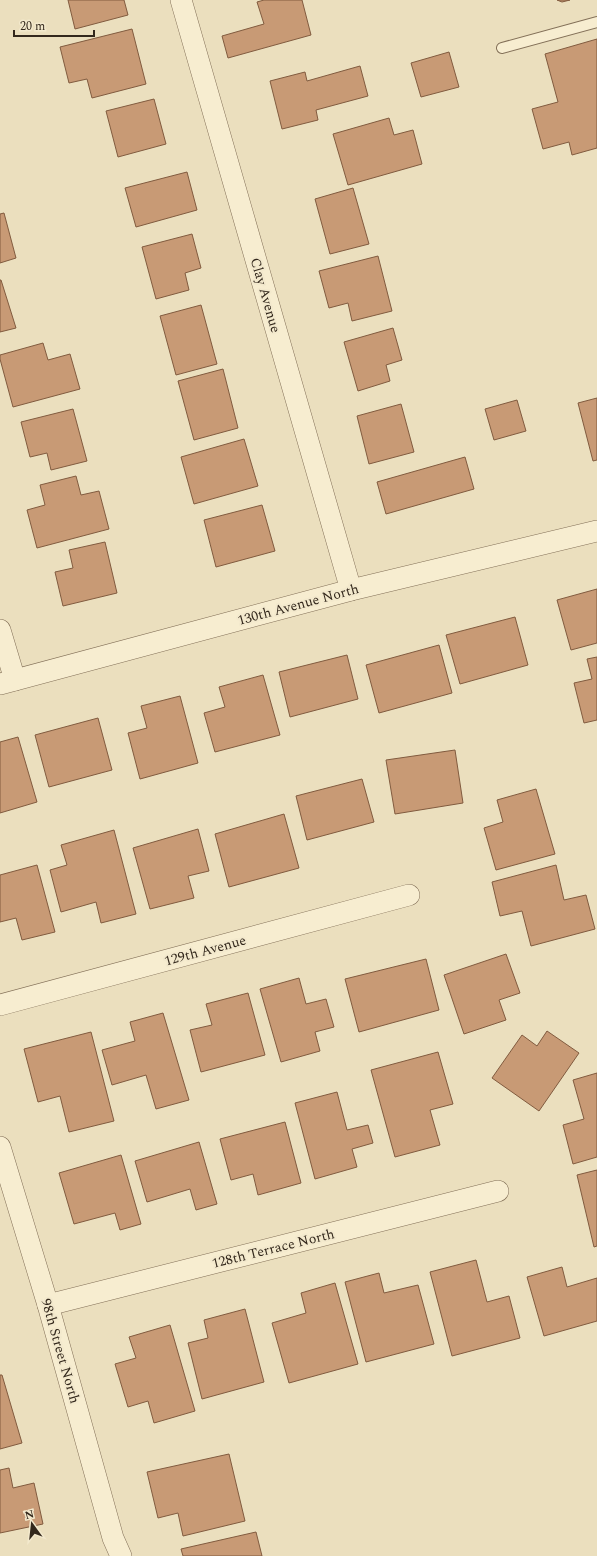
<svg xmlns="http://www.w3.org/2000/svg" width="597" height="1556" viewBox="0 0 597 1556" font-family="Spectral,serif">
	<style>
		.building { fill: #c89a75; stroke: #815b3f }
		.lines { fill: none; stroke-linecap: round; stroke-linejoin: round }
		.service-casing { stroke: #837058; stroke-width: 12 }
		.minor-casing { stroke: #837058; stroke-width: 22 }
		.service { stroke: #f7edd0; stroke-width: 10 }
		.minor { stroke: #f7edd0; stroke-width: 21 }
		.labels { text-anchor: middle; stroke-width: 4; stroke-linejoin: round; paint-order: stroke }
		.street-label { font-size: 14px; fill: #33281c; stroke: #f3e9cd }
	</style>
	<rect width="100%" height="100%" fill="#ebdfbe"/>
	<g class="building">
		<polygon points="68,0 124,0 128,15 75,29"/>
		<polygon points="264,0 302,0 311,35 228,58 222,36 264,24 257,2"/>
		<polygon points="557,0 570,0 562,2"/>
		<polygon points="132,29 146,84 92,98 87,79 69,83 60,47"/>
		<polygon points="597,39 597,148 572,155 569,142 543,149 532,109 558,102 545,54"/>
		<polygon points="449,52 459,87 421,97 411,63"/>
		<polygon points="360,66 368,96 316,110 318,120 282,129 270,81 305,72 307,81"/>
		<polygon points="154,99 166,144 118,157 106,111"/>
		<polygon points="389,118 394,135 413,130 422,164 348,185 333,134"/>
		<polygon points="187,172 197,210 136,227 125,188"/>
		<polygon points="353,188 369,244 330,254 315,199"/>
		<polygon points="4,213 16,258 0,263 0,214"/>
		<polygon points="192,234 201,268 185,273 189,290 156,299 142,247"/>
		<polygon points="378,256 392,311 352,321 348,303 329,308 319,271"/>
		<polygon points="0,280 1,280 16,328 0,332"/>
		<polygon points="201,305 217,364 176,375 160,316"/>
		<polygon points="393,328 402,360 386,365 390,381 358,391 344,342"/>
		<polygon points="43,343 48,360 70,354 80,389 13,407 0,359 0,355"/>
		<polygon points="223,369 238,428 194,440 178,381"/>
		<polygon points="597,398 597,460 593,461 578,403"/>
		<polygon points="517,400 526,431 494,440 485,409"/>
		<polygon points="401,404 414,452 369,464 357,416"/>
		<polygon points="73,409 87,461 51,470 47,453 30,457 21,422"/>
		<polygon points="244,439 258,486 194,504 181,457"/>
		<polygon points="465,457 474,489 386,514 377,482"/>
		<polygon points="76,476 81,495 99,491 109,529 37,548 27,510 45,505 40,485"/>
		<polygon points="262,505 275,551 216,567 204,520"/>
		<polygon points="105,542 117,593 63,606 55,572 73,568 69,550"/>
		<polygon points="597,589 597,643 571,650 557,600"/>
		<polygon points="515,617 528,665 460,684 446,635"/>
		<polygon points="439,645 452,693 379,713 366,665"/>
		<polygon points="347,655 358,699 290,717 279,672"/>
		<polygon points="597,657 597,720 584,723 574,683 592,679 587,659"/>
		<polygon points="263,675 280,735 215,752 204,713 225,707 219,687"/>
		<polygon points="180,696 198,763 140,779 128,733 147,728 141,706"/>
		<polygon points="98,718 112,770 49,787 35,735"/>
		<polygon points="18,737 37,802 0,813 0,742"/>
		<polygon points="455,750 463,803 395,814 386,760"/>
		<polygon points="362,779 374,822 307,840 296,796"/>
		<polygon points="536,789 555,854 496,870 484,828 503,822 497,800"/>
		<polygon points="284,814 299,868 229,887 215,834"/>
		<polygon points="198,829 209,871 188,876 194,898 150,909 133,848"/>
		<polygon points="114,830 136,914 101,923 96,902 61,912 50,870 67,865 61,845"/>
		<polygon points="37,865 55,932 22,940 16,918 0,922 0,875"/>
		<polygon points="556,865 564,900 586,895 595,929 531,946 522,911 500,916 492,882"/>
		<polygon points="506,954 520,993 499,1000 506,1020 464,1034 444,975"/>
		<polygon points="426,959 439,1010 359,1032 345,979"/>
		<polygon points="299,978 306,1004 326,999 334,1027 315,1032 320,1051 281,1062 260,989"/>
		<polygon points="248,993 265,1055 201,1072 190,1030 212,1025 206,1004"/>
		<polygon points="163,1013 189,1100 156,1109 146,1075 112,1085 102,1050 135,1041 130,1022"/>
		<polygon points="547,1031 579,1053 539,1111 492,1078 522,1035 537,1046"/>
		<polygon points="91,1032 114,1121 69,1132 60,1096 38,1102 24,1049"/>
		<polygon points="438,1052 453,1104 430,1110 440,1145 395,1157 371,1070"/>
		<polygon points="597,1073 597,1157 573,1164 563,1125 584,1119 573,1080"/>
		<polygon points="337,1092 347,1130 368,1125 373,1143 352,1149 357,1167 315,1179 295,1103"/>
		<polygon points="285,1122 301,1183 258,1195 253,1174 231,1180 220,1139"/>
		<polygon points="199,1142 217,1204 196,1210 190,1189 147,1202 135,1161"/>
		<polygon points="121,1155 141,1224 120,1230 115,1213 74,1224 59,1173"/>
		<polygon points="597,1170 597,1246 594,1247 577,1175"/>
		<polygon points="476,1260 487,1302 509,1296 520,1338 452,1356 430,1272"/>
		<polygon points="562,1267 567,1287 597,1278 597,1321 544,1336 527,1277"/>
		<polygon points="379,1273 384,1293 418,1285 434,1344 366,1362 345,1282"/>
		<polygon points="335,1283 358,1364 289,1383 272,1323 306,1313 301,1293"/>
		<polygon points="245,1309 264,1382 202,1399 188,1343 208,1338 204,1320"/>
		<polygon points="170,1325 195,1411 154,1423 148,1401 128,1407 115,1364 136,1358 129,1337"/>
		<polygon points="0,1375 2,1375 22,1443 0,1449"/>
		<polygon points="229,1454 245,1521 183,1536 178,1513 158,1518 147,1472"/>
		<polygon points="9,1468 13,1488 34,1483 43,1524 0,1533 0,1470"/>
		<polygon points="256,1532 262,1556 183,1556 181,1549"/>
	</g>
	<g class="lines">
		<g class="service-casing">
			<polyline id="service" points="502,48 597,22"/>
		</g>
		<g class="minor-casing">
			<g id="minor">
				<polyline points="181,0 351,590"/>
				<polyline points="0,630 15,680"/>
				<polyline points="0,684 351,590 597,531"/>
				<polyline points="0,1005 409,895"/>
				<polyline points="0,1147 48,1305 113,1538 121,1556"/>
				<polyline points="48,1305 498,1191"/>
			</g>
		</g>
		<use href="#service" class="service"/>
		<use href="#minor" class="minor"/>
	</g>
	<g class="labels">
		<g class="street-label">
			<text transform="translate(266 295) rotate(74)" y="5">Clay Avenue</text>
			<text transform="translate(298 604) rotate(-15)" y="5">130th Avenue North</text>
			<text transform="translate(205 950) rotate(-15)" y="5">129th Avenue</text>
			<text transform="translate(273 1248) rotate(-14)" y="5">128th Terrace North</text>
			<text transform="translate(61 1351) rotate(74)" y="5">98th Street North</text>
		</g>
	</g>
	<g transform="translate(32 1524) rotate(345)" stroke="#f3e9cd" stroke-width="3" paint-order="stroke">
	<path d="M0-3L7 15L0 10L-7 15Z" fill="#33281c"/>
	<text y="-6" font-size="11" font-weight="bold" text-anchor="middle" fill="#33281c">N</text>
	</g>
	<path d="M14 30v6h80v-6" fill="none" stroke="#33281c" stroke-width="2"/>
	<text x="20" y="30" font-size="12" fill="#33281c" stroke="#f3e9cd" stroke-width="3" paint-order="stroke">20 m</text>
</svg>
